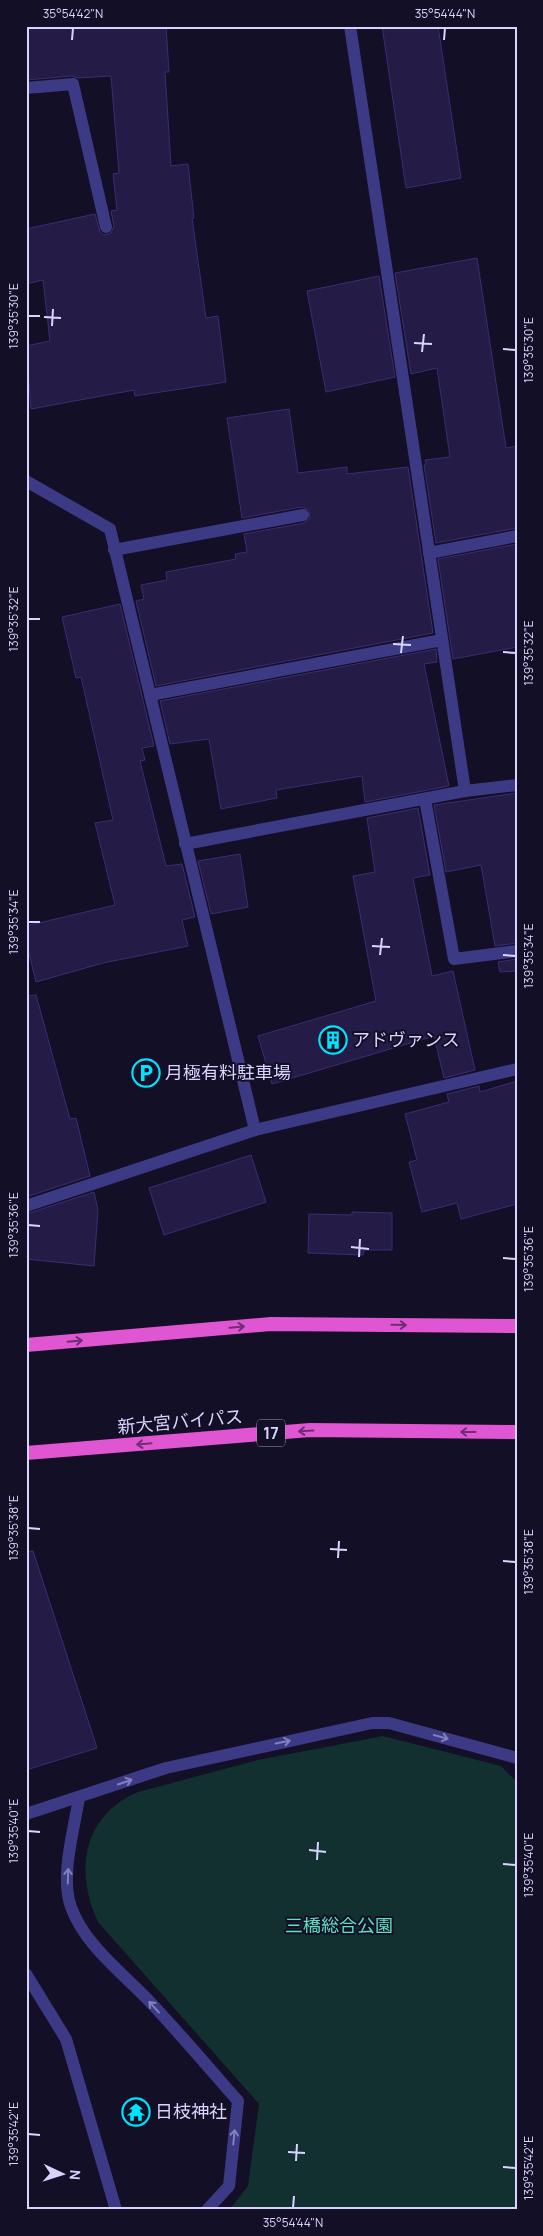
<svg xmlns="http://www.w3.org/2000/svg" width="543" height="2236" viewBox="0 0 543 2236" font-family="Manrope,'Noto Sans JP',sans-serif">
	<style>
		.green { fill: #12302f }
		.building { fill: #241b47; stroke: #3b2d73 }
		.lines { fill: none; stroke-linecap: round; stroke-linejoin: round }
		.minor { stroke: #3d3a85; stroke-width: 12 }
		.trunk { stroke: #e055d1; stroke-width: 14 }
		.oneway { stroke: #6f2e73 }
		.oneway2 { stroke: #837fbc }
		.ticks { fill: none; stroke: #d9d4ff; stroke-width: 2 }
		.labels { text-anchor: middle; stroke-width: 4; stroke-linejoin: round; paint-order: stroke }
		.shield { fill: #130f26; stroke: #9e99be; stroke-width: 1 }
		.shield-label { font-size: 16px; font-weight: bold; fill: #d9d4ff }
		.poi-label { font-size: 18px; fill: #d9d4ff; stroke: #130f26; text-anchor: start }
		.street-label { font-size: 18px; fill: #d9d4ff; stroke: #130f26 }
		.park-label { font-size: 18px; fill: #5fe0c0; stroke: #130f26 }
		.neatline { fill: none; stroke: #d9d4ff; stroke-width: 2 }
		.ticks-label { font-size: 12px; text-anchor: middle; fill: #d9d4ff }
	</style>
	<rect width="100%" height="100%" fill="#130f26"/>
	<path class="green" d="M383,1736L501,1766L516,1781L517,2210H229L248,2186L259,2104L98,1922C74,1871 83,1815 138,1792L258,1760Z"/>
	<g class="building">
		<polygon points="26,26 166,26 169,72 165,72 171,166 188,164 194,218 192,218 206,318 218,316 226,382 135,396 134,390 31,409 26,346 50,341 43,280 26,284 26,229 95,214 100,232 104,235 111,233 114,226 111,211 117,210 113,174 119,173 111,76 78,78 72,76 26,80"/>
		<polygon points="382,26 438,26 461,178 406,188"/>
		<polygon points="477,258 506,448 517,446 517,528 436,543 424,465 426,464 425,460 450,457 437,368 411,374 395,273"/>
		<polygon points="379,276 395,377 326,392 307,291"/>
		<polygon points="289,409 298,473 347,467 347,474 408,467 433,633 156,686 136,601 144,599 141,585 167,580 166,572 236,559 235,554 247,552 244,534 304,523 310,518 309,510 302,507 242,518 227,418"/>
		<polygon points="517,544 517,647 453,659 438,559"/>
		<polygon points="120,604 154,746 142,748 145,760 140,761 166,866 182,864 195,917 182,920 188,946 103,963 36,982 26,941 26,926 115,905 95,823 113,820 81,677 76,678 62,617"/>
		<polygon points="436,649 437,662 424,664 449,786 365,802 362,776 276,790 277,798 221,809 209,739 170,744 160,701"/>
		<polygon points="517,793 517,943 495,946 481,865 446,872 434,805"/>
		<polygon points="418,808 430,875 413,878 432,976 453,971 475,1070 444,1078 434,1036 272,1084 258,1036 376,1001 353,876 375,872 367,818"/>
		<polygon points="240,854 248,907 211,914 198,861"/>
		<polygon points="517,959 517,971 500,972 498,962"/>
		<polygon points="36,995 70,1119 76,1118 90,1176 26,1197 26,996"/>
		<polygon points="517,1081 517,1204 461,1219 457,1203 422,1212 409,1162 417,1160 405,1114 449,1102 447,1094 479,1086 480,1092"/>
		<polygon points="251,1155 266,1202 164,1235 149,1188"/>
		<polygon points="94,1192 98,1210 94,1266 26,1259 26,1214"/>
		<polygon points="352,1212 392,1213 392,1250 364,1250 363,1255 308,1253 309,1214 352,1215"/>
		<polygon points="33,1551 97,1748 26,1770 26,1552"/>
	</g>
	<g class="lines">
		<g class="minor">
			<polyline points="350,26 465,791"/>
			<polyline points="26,88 73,84 106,227"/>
			<polyline points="26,481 110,529 255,1130"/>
			<polyline points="114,550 303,515"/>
			<polyline points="429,553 517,536"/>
			<polyline points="150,695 442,640"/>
			<polyline points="425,799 454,959 517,951"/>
			<polyline points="185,844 465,791 517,785"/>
			<polyline points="26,1206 255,1130 517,1069"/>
			<path d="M79,1798C74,1829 60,1877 71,1907C85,1946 124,1974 152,2004C181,2035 209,2068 238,2101L229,2186L207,2210"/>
			<polyline points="26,1814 166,1768 372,1723 389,1723 517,1758"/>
			<polyline points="26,1974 66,2039 116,2210"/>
		</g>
		<g class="trunk">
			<polyline points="26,1345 271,1324 517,1326"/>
			<polyline points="26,1453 310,1430 517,1432"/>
		</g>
	</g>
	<defs><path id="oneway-shaft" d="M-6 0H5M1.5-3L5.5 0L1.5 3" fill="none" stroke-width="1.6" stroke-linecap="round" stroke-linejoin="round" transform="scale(1.25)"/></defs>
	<g class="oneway">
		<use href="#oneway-shaft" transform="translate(399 1325) rotate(1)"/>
		<use href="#oneway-shaft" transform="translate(237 1327) rotate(-5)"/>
		<use href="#oneway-shaft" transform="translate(75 1341) rotate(-5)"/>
		<use href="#oneway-shaft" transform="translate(306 1431) rotate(177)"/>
		<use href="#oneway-shaft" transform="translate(468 1432) rotate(-180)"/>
		<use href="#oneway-shaft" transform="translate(144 1444) rotate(175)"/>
	</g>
	<g class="oneway2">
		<use href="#oneway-shaft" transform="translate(441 1737) rotate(15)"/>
		<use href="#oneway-shaft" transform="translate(283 1742) rotate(-12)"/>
		<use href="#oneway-shaft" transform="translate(125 1782) rotate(-19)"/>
		<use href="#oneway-shaft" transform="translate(68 1876) rotate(-88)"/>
		<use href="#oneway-shaft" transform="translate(154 2007) rotate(-132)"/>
		<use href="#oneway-shaft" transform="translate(234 2137) rotate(-84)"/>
	</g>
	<path class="ticks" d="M72,40L73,28M444,40L445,28M28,316H40M44,317L61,318M52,326L53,309M414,343L432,344M503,349L516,350M422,352L424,334M28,619H40M393,644L411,645M503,652L516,653M401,653L403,636M28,922H40M372,946L390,947M380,955L382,938M503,955L516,956M28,1225L40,1226M351,1247L369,1249M359,1257L360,1239M503,1258L516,1259M28,1528L40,1529M330,1549L347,1550M338,1558L339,1541M503,1561L516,1562M28,1831L40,1832M309,1850L326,1852M317,1860L318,1842M503,1864L516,1865M28,2134L40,2135M288,2152L305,2153M296,2161L297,2144M503,2167L516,2168M293,2208L294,2196"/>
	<defs>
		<g id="building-ring" transform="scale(1.4375)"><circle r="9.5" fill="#130f26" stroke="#00e5ff" stroke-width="1.5"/><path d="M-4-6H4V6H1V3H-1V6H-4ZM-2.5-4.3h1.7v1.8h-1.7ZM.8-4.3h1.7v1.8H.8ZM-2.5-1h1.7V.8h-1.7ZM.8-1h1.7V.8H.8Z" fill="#00e5ff"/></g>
		<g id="parking-ring" transform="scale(1.4375)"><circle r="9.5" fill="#130f26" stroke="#00e5ff" stroke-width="1.5"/><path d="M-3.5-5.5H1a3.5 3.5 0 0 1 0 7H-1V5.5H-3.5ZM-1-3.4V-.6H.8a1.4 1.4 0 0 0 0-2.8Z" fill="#00e5ff"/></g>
		<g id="temple-ring" transform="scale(1.4375)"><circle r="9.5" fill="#130f26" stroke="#00e5ff" stroke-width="1.5"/><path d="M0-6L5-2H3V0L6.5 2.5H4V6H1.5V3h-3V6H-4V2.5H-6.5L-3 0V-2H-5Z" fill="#00e5ff"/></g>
	</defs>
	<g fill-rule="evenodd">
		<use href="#building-ring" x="333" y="1040"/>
		<use href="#parking-ring" x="146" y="1073"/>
		<use href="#temple-ring" x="136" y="2112"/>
	</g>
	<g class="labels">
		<rect class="shield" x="257" y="1419.5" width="28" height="27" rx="4"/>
		<g class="shield-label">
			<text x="271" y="1439">17</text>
		</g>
		<g class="poi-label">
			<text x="352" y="1046">アドヴァンス</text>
			<text x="165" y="1079">月極有料駐車場</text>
			<text x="155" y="2118">日枝神社</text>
		</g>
		<g class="street-label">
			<text transform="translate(180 1422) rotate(-5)" y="6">新大宮バイパス</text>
		</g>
		<g class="park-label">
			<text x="339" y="1932">三橋総合公園</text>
		</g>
	</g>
	<rect width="543" height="2236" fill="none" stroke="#130f26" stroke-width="55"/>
	<g transform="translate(62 2174) rotate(94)" stroke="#130f26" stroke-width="4" paint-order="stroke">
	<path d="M0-4L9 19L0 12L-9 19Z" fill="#d9d4ff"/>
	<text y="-8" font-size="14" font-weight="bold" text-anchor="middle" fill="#d9d4ff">N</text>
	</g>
	<rect x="28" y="28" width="488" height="2180" class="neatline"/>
	<g class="ticks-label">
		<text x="73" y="18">35°54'42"N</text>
		<text x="445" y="18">35°54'44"N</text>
		<text transform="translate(14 316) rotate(-90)" y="4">139°35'30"E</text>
		<text transform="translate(529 350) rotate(-90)" y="4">139°35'30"E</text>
		<text transform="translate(14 619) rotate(-90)" y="4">139°35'32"E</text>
		<text transform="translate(529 653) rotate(-90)" y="4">139°35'32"E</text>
		<text transform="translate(14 922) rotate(-90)" y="4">139°35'34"E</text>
		<text transform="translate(529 956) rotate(-90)" y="4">139°35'34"E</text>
		<text transform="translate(14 1225) rotate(-90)" y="4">139°35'36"E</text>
		<text transform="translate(529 1259) rotate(-90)" y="4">139°35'36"E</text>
		<text transform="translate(14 1528) rotate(-90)" y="4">139°35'38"E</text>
		<text transform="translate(529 1562) rotate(-90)" y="4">139°35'38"E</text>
		<text transform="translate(14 1831) rotate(-90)" y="4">139°35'40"E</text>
		<text transform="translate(529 1865) rotate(-90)" y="4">139°35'40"E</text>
		<text transform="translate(14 2134) rotate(-90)" y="4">139°35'42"E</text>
		<text transform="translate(529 2168) rotate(-90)" y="4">139°35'42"E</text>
		<text x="293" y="2227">35°54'44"N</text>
	</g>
</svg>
